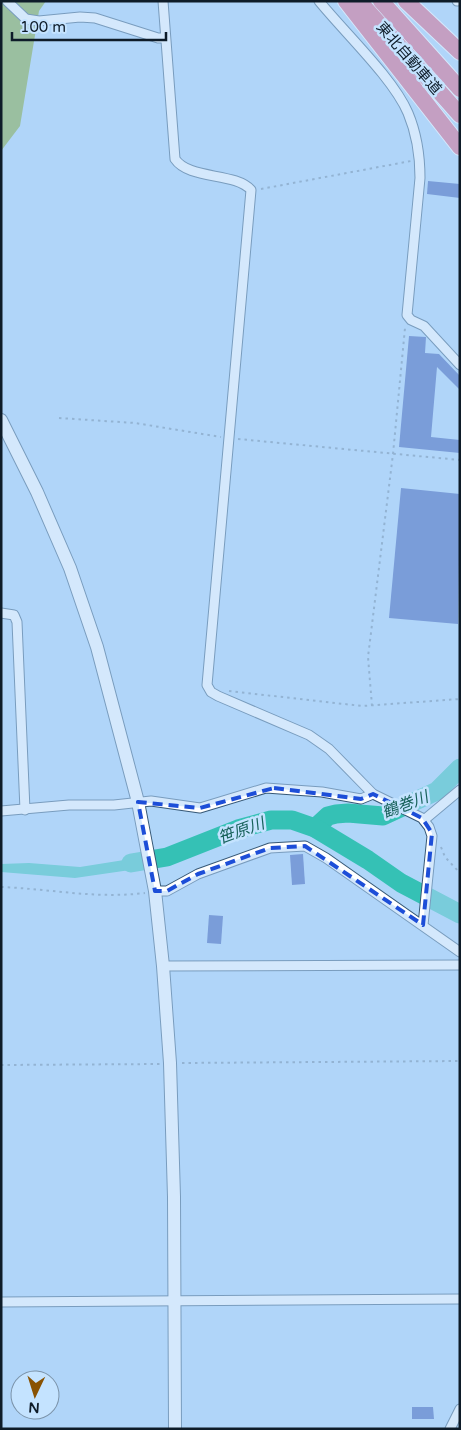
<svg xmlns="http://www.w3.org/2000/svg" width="461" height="1430" viewBox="0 0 461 1430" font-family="'Varela Round','Noto Sans JP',sans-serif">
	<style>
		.forest { fill: #7ea534 }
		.water { fill: #35c1b5 }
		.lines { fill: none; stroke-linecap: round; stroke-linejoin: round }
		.river { stroke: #35c1b5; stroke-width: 19 }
		.building { fill: #3959b1 }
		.street-casing { stroke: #365876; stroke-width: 11 }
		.secondary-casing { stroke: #365876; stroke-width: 14 }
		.highway-casing { stroke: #fff; stroke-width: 18 }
		.path { stroke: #6f8ba5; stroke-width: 2; stroke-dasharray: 2.5 4; stroke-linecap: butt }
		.street { stroke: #fff; stroke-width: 9 }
		.secondary { stroke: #fff; stroke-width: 12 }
		.highway { stroke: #dc5e7f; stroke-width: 16 }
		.marked { fill: none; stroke: #1d4ed8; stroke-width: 4; stroke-dasharray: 10 6; stroke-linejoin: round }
		.labels { text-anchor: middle; stroke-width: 5; stroke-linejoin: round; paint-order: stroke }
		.street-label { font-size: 15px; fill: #0e1c29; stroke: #c4e3ff }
		.water-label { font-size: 16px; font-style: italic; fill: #17615a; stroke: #c4e3ff }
	</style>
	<rect width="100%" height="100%" fill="#b0d6f9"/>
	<polygon class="forest" points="1,1 46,1 39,11 20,126 1,151"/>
	<polygon class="water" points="143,857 144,868 75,878 1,872 1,864 29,863 80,867"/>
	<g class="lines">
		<g class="river">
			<polyline points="315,828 328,816 336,814 348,813 383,816 437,791 460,768"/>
			<polyline points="131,863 167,857 238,829 271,820 292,820 315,828 368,860 401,883 460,914"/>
		</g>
	</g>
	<g class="building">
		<polygon points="428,181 460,184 460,198 427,194"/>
		<polygon points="409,336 426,337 425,353 439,354 460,376 460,390 437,367 431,437 460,440 460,453 399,447"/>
		<polygon points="401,488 460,494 458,624 389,618"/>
		<polygon points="303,854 305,884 292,885 290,855"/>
		<polygon points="209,915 223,916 221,944 207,943"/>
		<polygon points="412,1407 433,1407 434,1419 412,1419"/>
	</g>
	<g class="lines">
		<g class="street-casing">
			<g id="street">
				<polyline points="7,1 26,19 39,21 80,17 95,18 158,38 165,38"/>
				<path d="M163,1L175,159C189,180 235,172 251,190L207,685L211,692L218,696L309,735L329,749L373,794L422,818L429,827L432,836L423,925"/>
				<path d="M319,1C344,32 393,78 408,113C416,132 420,157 420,178L407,315L411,320L424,326L460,365"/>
				<polyline points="457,1 458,1"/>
				<polyline points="1,613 14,615 17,622 25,810"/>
				<polyline points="1,811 69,805 114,805 151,801 200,808 266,788 322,792 361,799 373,794"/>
				<polyline points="424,820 460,790"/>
				<polyline points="155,891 167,891 198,874 270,848 305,846 326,858 460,952"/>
				<polyline points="163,966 460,965"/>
				<polyline points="1,1302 460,1299"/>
				<polyline points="450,1429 460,1409"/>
			</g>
		</g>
		<g class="secondary-casing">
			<polyline id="secondary" points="1,420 37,492 70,568 97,647 138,802 155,891 163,966 170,1063 174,1197 175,1429"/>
		</g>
		<g class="highway-casing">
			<g id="highway">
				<polyline points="346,1 460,147"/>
				<polyline points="359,1 460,115"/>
				<polyline points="381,1 460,89"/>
				<polyline points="406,1 460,52"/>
			</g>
		</g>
		<g class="path">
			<polyline points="261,189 411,161"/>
			<polyline points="59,418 135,423 221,437"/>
			<polyline points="238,439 460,460"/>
			<polyline points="229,691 362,706 460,699"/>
			<polyline points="372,706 368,657 393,454 405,328"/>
			<polyline points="441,847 445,857 460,873"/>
			<path d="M1,887C52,889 94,899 145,893"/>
			<polyline points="182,1063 460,1061"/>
			<polyline points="1,1065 160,1064"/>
		</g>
		<use href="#street" class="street"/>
		<use href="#secondary" class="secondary"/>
		<use href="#highway" class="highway"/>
	</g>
	<path d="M0 0H461V1430H0ZM274,788L361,799L373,794L422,818L432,833L423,925L305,846L270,848L198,874L167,891H155L138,802L200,808Z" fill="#b0d6f9" fill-opacity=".55" fill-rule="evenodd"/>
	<path class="marked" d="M274,788L361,799L373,794L422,818L432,833L423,925L305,846L270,848L198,874L167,891H155L138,802L200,808Z"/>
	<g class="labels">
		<g class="street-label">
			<text transform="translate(409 58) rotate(49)" y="5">東北自動車道</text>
		</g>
		<g class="water-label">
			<text transform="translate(405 804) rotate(-21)" y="6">鶴巻川</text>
			<text transform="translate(241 830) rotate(-20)" y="6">笹原川</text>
		</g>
	</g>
	<rect width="461" height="1430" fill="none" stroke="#0e1c29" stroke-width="5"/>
	<g transform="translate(35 1395) rotate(184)"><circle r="24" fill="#c4e3ff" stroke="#7b93a9"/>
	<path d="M0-4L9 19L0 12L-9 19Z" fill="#895202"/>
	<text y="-8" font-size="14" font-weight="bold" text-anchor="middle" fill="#0e1c29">N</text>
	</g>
	<path d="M12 32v8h154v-8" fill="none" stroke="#0e1c29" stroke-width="2.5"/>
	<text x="20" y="32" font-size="15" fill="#0e1c29" stroke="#c4e3ff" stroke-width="4" paint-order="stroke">100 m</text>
</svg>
